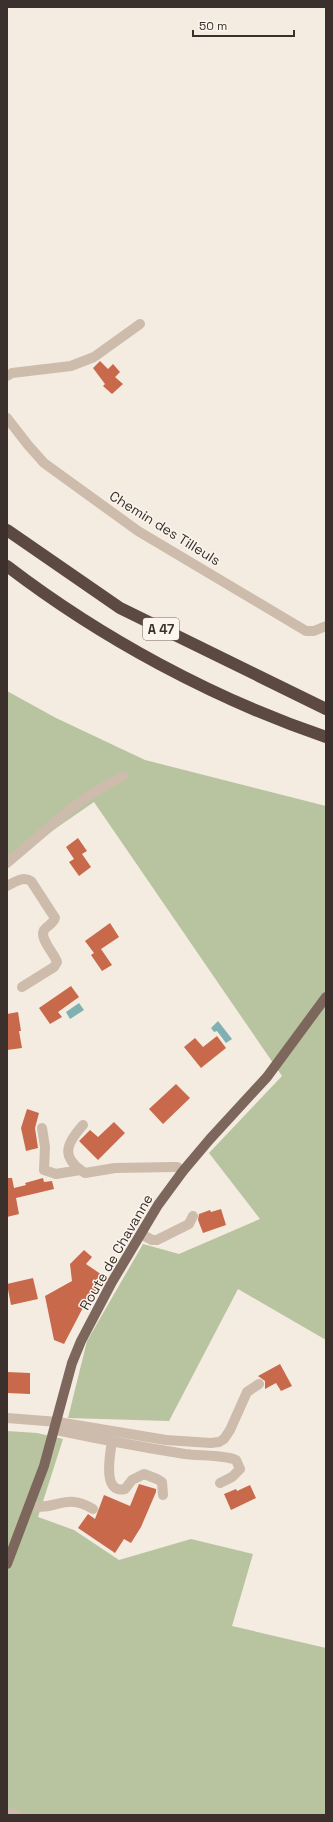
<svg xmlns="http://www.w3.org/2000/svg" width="333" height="1822" viewBox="0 0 333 1822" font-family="'Space Grotesk',sans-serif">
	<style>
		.green { fill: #b8c4a0 }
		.water { fill: #7fb0b2 }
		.building { fill: #c8694b }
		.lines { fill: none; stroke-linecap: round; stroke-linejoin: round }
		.minor { stroke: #cdbbac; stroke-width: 10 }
		.major { stroke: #7d675c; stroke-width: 10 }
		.highway { stroke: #5c4a42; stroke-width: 12 }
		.labels { text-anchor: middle; stroke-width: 3; stroke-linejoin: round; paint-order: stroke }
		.shield { fill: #fbf5ee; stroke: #756b66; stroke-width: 1 }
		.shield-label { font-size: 13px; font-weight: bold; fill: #3b302b }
		.street-label { font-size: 14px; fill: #3b302b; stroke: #fbf5ee }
	</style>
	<rect width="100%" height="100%" fill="#f4ebe1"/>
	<g class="green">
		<polygon points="7,691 56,718 145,760 326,806 326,1340 238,1289 169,1421 68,1418 87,1341 143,1244 179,1254 260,1219 209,1153 282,1076 94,802 7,862"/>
		<polygon points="7,1431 37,1433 63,1439 38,1517 74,1530 119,1560 191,1539 253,1554 232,1626 326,1648 326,1815 7,1815"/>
	</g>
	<g class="water">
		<polygon points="79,1003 84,1010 70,1019 66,1012"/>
		<polygon points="218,1021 232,1039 226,1043 217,1031 214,1032 211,1028"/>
	</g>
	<g class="building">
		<polygon points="100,361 108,369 113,364 120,372 115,377 123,384 112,394 103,386 105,384 93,368"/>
		<polygon points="78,838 87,851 82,854 91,867 79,876 69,862 74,859 66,847"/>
		<polygon points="110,923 119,937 101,949 112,965 102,971 91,955 94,953 85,941"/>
		<polygon points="71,986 79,997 58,1012 62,1017 50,1024 39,1008"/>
		<polygon points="18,1012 21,1031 19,1031 22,1048 7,1050 7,1014"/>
		<polygon points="217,1036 226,1048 201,1068 184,1047 195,1038 203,1047"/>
		<polygon points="176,1084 190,1098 163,1124 149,1109"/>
		<polygon points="27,1109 39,1113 35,1128 38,1148 26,1151 21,1128"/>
		<polygon points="114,1122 125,1133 98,1160 79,1141 90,1130 98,1137"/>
		<polygon points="7,1178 12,1178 14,1188 26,1185 25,1183 43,1178 44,1182 52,1181 54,1189 16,1198 19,1214 7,1217"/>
		<polygon points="221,1209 226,1225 203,1233 198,1220 199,1214 210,1210 211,1212"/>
		<polygon points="84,1250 92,1257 86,1264 105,1277 90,1299 88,1298 64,1344 54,1340 45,1296 72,1281 70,1264"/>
		<polygon points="33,1278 38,1299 11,1305 7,1284"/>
		<polygon points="280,1364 292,1386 281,1391 276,1383 265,1389 265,1381 258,1376"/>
		<polygon points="7,1372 30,1373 30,1394 7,1393"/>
		<polygon points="139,1484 156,1489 156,1492 141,1527 131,1543 124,1539 115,1553 78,1528 88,1514 95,1519 104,1495 130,1506"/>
		<polygon points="250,1485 256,1498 231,1510 224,1494 236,1489 237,1491"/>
	</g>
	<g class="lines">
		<g class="minor">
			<polyline points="7,376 12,373 71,366 94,357 140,324"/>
			<polyline points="7,418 28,445 44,463 138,531 306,631 314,631 326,626"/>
			<polyline points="7,863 67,812 91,794 123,776"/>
			<path d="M7,886C15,882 22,876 31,881L55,918C53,924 48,925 44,930C39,939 55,954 57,962L54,967L22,987"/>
			<path d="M83,1125C66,1144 60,1157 85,1173L115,1168L173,1167H177L183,1171"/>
			<polyline points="42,1128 45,1147 44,1170 56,1174 80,1170"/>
			<polyline points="141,1234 152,1240 157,1240 189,1224 193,1216"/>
			<polyline points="7,1418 58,1422 166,1440 211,1443 219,1442 224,1439 230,1430 247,1392 259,1384"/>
			<path d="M56,1430C99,1439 141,1447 185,1454C200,1456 224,1455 236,1460L240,1469L232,1477L220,1483"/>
			<path d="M112,1441C110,1455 102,1494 125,1489L132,1480L144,1474L157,1479L162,1482L163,1495"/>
			<path d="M30,1506C57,1511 64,1492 93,1509"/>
			<polyline points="7,1812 17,1815"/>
		</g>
		<polyline class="major" points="7,1564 44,1466 72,1363 81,1341 112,1282 158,1205 183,1171 210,1139 267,1077 326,997"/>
		<g class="highway">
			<polyline points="7,530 120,608 326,709"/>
			<path d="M7,566C101,638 214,699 326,737"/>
		</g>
	</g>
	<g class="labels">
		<rect class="shield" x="143" y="618" width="36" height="22" rx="3"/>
		<g class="shield-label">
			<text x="161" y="634">A 47</text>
		</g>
		<g class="street-label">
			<text transform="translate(165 528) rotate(32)" y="5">Chemin des Tilleuls</text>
			<text transform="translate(116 1252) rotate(-60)" y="5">Route de Chavanne</text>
		</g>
	</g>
	<rect width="333" height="1822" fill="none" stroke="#3b302b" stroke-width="16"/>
	<path d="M193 30v6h101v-6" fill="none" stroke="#3b302b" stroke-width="2"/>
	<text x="199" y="30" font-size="12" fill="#3b302b" stroke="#fbf5ee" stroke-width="3" paint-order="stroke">50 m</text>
</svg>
